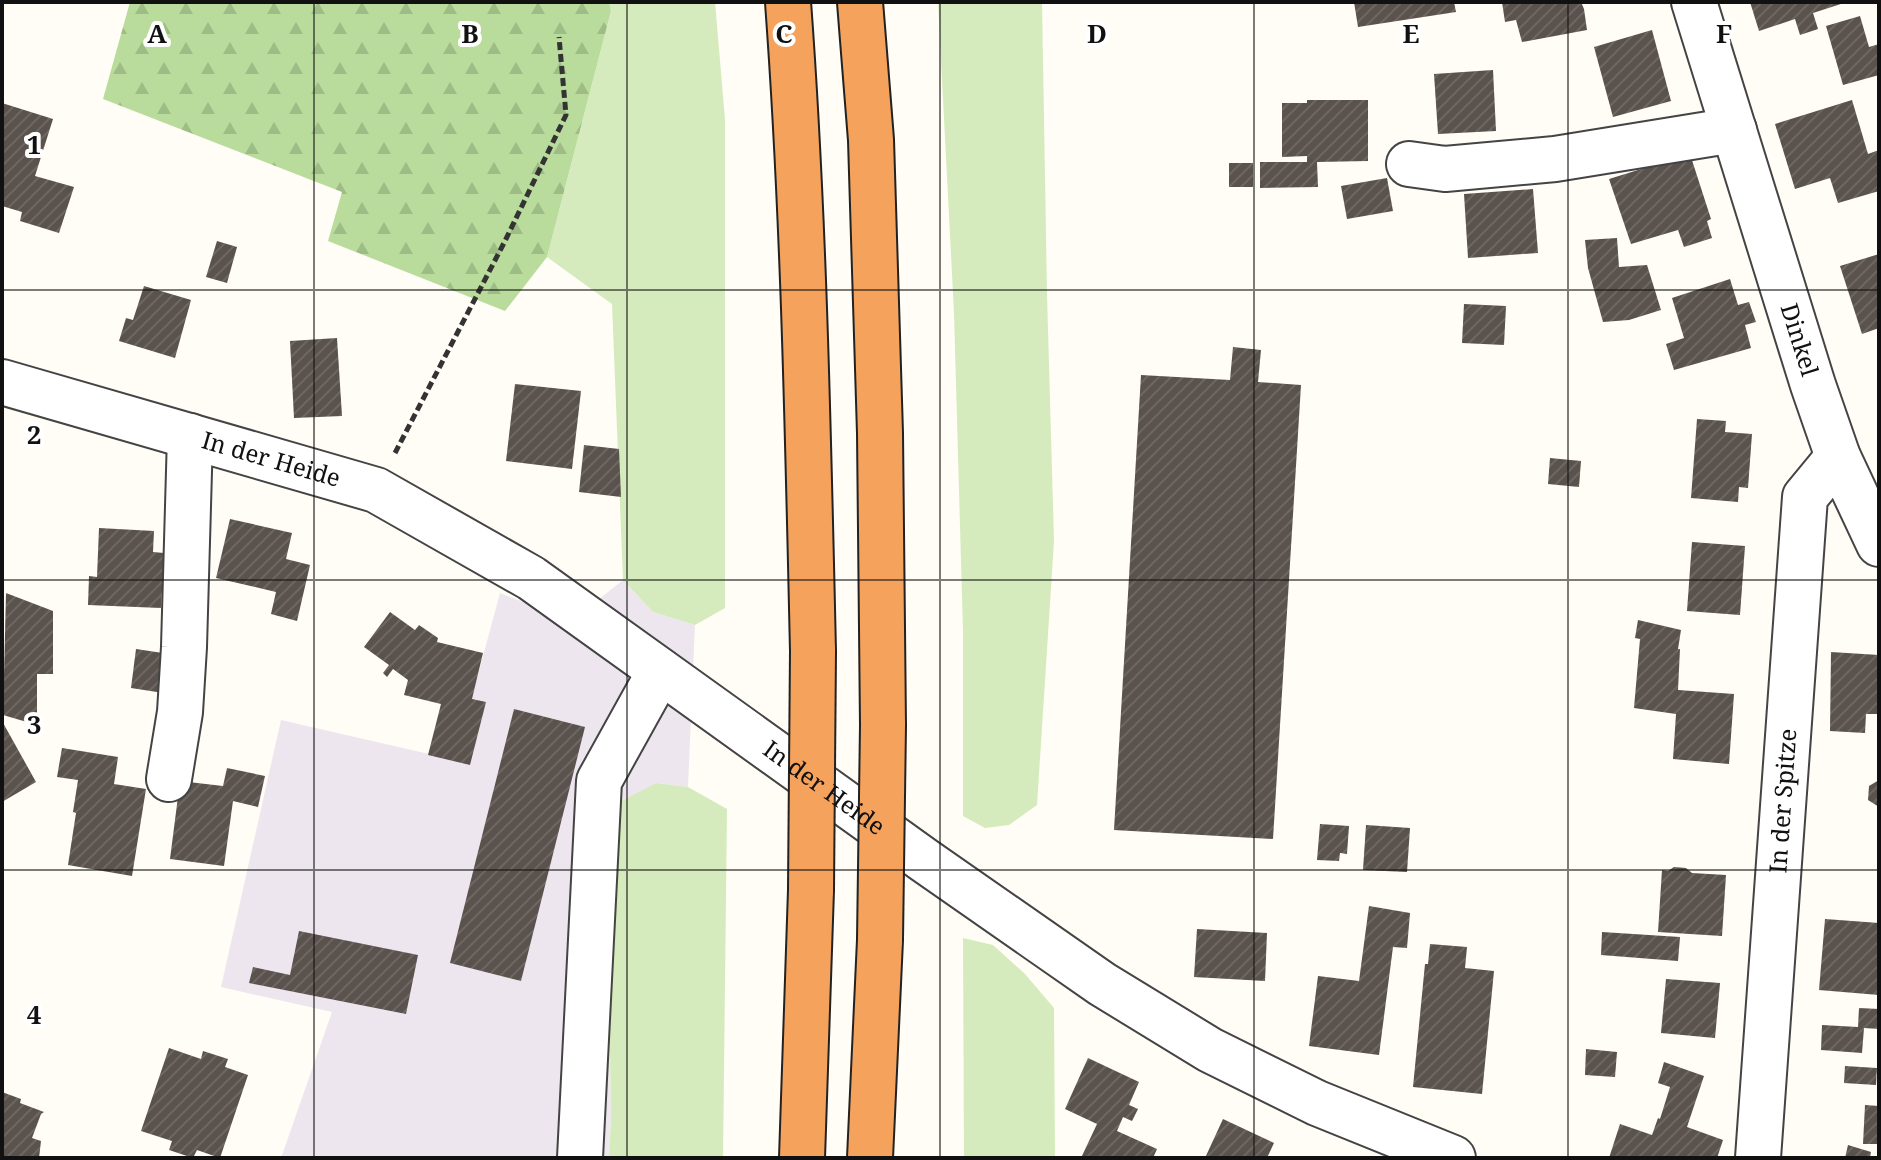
<svg xmlns="http://www.w3.org/2000/svg" width="1881" height="1160" viewBox="0 0 1881 1160" font-family="'Noto Serif',serif">
	<style>
		.industrial { fill: #eee6ef }
		.grass { fill: #d5ebbd }
		.forest { fill: url(#forest-firs) }
		.building { fill: url(#building-hatch) }
		.lines { fill: none; stroke-linecap: round; stroke-linejoin: round }
		.minor-casing { stroke: #444; stroke-width: 48 }
		.highway-casing { stroke: #222; stroke-width: 48 }
		.path { stroke: #333; stroke-width: 5; stroke-dasharray: 8 4; stroke-linecap: butt }
		.minor { stroke: #fff; stroke-width: 44 }
		.highway { stroke: #f5a25d; stroke-width: 44 }
		.highway-bridge-casing { stroke: #222; stroke-width: 48; stroke-linecap: butt }
		.highway-bridge { stroke: #f5a25d; stroke-width: 44 }
		.grid { fill: none; stroke: #111; stroke-width: 2; stroke-opacity: 0.55 }
		.labels { text-anchor: middle; stroke-width: 8; stroke-linejoin: round; paint-order: stroke }
		.street-label { font-size: 24px; fill: #111; stroke: #fff }
		.grid-label { font-size: 26px; text-anchor: middle; font-weight: bold; fill: #111; stroke: #fff; stroke-width: 8; stroke-linejoin: round; paint-order: stroke }
	</style>
	<defs>
		<pattern id="forest-firs" width="22" height="20" patternUnits="userSpaceOnUse" patternTransform="scale(2)"><rect width="22" height="20" fill="#b9dc9c"/><path d="M5 1l3.5 6h-7zM16 11l3.5 6h-7z" fill="#9ebc85"/></pattern>
		<pattern id="building-hatch" width="6" height="6" patternUnits="userSpaceOnUse" patternTransform="scale(2)"><rect width="6" height="6" fill="#5a524d"/><path d="M-1 1l2-2M0 6l6-6M5 7l2-2" fill="none" stroke="#6d6662"/></pattern>
	</defs>
	<rect width="100%" height="100%" fill="#fffdf5"/>
	<polygon class="industrial" points="623,580 653,612 695,625 688,787 656,783 607,860 611,1117 609,1158 281,1158 332,1012 221,987 281,720 455,760 500,593 572,621"/>
	<g class="grass">
		<polygon points="609,2 715,2 725,120 725,608 695,625 653,612 623,580 612,304 547,257 611,11"/>
		<polygon points="938,2 1042,2 1047,294 1054,541 1037,805 1009,825 985,828 963,816 963,632 954,313"/>
		<polygon points="656,783 688,787 727,809 723,1158 609,1158 611,1117 607,860 614,805"/>
		<polygon points="963,938 993,945 1025,974 1054,1008 1055,1158 964,1158"/>
	</g>
	<polygon class="forest" points="130,2 609,2 611,11 547,257 505,311 328,241 342,192 103,99"/>
	<g class="building">
		<polygon points="1354,2 1454,2 1456,12 1358,27"/>
		<polygon points="1502,2 1581,2 1584,9 1587,30 1522,42 1516,20 1505,22"/>
		<polygon points="1750,2 1844,2 1844,3 1813,13 1818,29 1800,35 1795,19 1759,31"/>
		<polygon points="1860,16 1869,47 1879,44 1879,75 1843,85 1826,26"/>
		<polygon points="1652,30 1671,101 1613,117 1594,47"/>
		<polygon points="1493,70 1496,131 1438,134 1434,74"/>
		<polygon points="1307,100 1368,100 1368,161 1317,162 1318,187 1260,188 1260,162 1307,162 1307,156 1282,157 1282,103 1307,103"/>
		<polygon points="1852,100 1868,154 1879,150 1879,191 1838,203 1830,178 1795,189 1775,124"/>
		<polygon points="2,103 53,119 35,176 74,187 59,233 20,221 22,212 2,206"/>
		<polygon points="1690,154 1711,219 1707,221 1712,238 1684,247 1678,230 1631,244 1609,179"/>
		<rect x="1229" y="163" width="24" height="24"/>
		<polygon points="1387,178 1393,211 1347,219 1341,186"/>
		<polygon points="1533,189 1538,253 1468,258 1464,194"/>
		<polygon points="1617,238 1619,267 1647,265 1661,310 1629,320 1603,322 1588,268 1585,240"/>
		<polygon points="217,241 237,247 227,283 206,277"/>
		<polygon points="1879,254 1879,328 1862,334 1840,266"/>
		<polygon points="1730,279 1738,305 1749,302 1756,322 1745,325 1751,348 1674,370 1666,344 1684,338 1672,298"/>
		<polygon points="144,286 191,300 175,358 119,341 126,318 133,320"/>
		<polygon points="1464,304 1506,306 1504,345 1462,343"/>
		<polygon points="337,338 342,416 294,418 290,341"/>
		<polygon points="1233,347 1261,350 1258,382 1301,385 1273,839 1114,830 1141,375 1230,380"/>
		<polygon points="515,384 581,391 572,469 506,461"/>
		<polygon points="1697,419 1726,421 1725,432 1752,434 1748,488 1739,487 1738,502 1691,498"/>
		<polygon points="584,445 619,449 621,497 579,492"/>
		<polygon points="1550,458 1581,461 1579,487 1548,484"/>
		<polygon points="230,519 292,533 286,559 310,565 297,621 271,614 276,592 216,578"/>
		<polygon points="99,528 154,531 153,552 164,553 161,608 88,605 89,576 97,577"/>
		<polygon points="1692,542 1745,546 1740,615 1687,611"/>
		<polygon points="6,593 53,611 53,674 37,674 37,725 3,715"/>
		<polygon points="390,612 415,630 419,625 438,638 437,642 483,653 472,699 486,702 470,765 428,755 441,704 404,695 408,680 393,669 387,677 383,673 389,665 364,647"/>
		<polygon points="1638,620 1681,630 1678,649 1680,649 1678,690 1734,694 1729,764 1673,759 1676,714 1634,708 1640,639 1635,638"/>
		<polygon points="136,649 176,655 170,694 131,688"/>
		<polygon points="1831,652 1879,655 1879,714 1866,714 1865,733 1830,731"/>
		<polygon points="514,709 585,727 521,981 450,963"/>
		<polygon points="2,721 36,782 2,802"/>
		<polygon points="62,748 118,757 114,784 146,789 132,876 68,865 76,813 73,812 78,780 57,777"/>
		<polygon points="227,768 265,776 258,807 233,801 224,866 170,859 180,781 223,786"/>
		<polygon points="1879,780 1879,807 1868,800 1869,786"/>
		<polygon points="1320,824 1349,826 1347,854 1340,853 1339,861 1317,860"/>
		<polygon points="1366,825 1410,828 1407,872 1363,870"/>
		<polygon points="1674,867 1686,868 1692,873 1726,875 1722,936 1658,932 1662,870 1668,871"/>
		<polygon points="1369,906 1410,913 1407,948 1393,947 1379,1055 1309,1046 1318,976 1359,981"/>
		<polygon points="1825,919 1879,923 1879,995 1819,990"/>
		<polygon points="1197,929 1267,933 1265,981 1194,977"/>
		<polygon points="299,931 418,955 406,1014 249,983 253,967 290,975"/>
		<polygon points="1602,932 1680,937 1678,961 1601,955"/>
		<polygon points="1430,944 1467,947 1465,968 1494,971 1482,1094 1413,1087 1425,964 1428,964"/>
		<polygon points="1666,979 1720,983 1715,1038 1661,1033"/>
		<polygon points="1859,1008 1879,1009 1879,1029 1864,1028 1862,1053 1821,1050 1822,1025 1858,1027"/>
		<polygon points="169,1048 201,1059 203,1051 228,1059 225,1067 248,1075 220,1158 197,1150 193,1158 169,1150 172,1141 141,1131"/>
		<polygon points="1586,1049 1617,1052 1615,1077 1585,1075"/>
		<polygon points="1088,1058 1139,1082 1129,1105 1138,1109 1132,1121 1123,1117 1117,1131 1157,1149 1153,1158 1081,1158 1097,1124 1065,1109"/>
		<polygon points="1664,1062 1704,1076 1687,1127 1723,1140 1717,1158 1609,1158 1620,1124 1652,1135 1658,1118 1660,1119 1670,1087 1658,1083"/>
		<polygon points="1845,1066 1877,1068 1876,1085 1844,1083"/>
		<polygon points="2,1092 21,1099 20,1103 44,1112 41,1114 32,1138 41,1141 39,1158 2,1157"/>
		<polygon points="1865,1105 1879,1106 1879,1144 1863,1144"/>
		<polygon points="1223,1119 1274,1143 1267,1158 1205,1158"/>
		<polygon points="1848,1145 1871,1152 1870,1158 1845,1158"/>
	</g>
	<g class="lines">
		<g class="minor-casing">
			<g id="minor">
				<path id="s1" d="M1694,2L1813,385L1838,457L1879,544"/>
				<polyline points="1409,164 1445,169 1555,159 1734,130"/>
				<path id="s2" d="M2,382L376,490L531,578L924,860L1102,984L1210,1050L1317,1103L1453,1158"/>
				<polyline points="169,779 180,712 184,647 190,436"/>
				<polyline points="580,1158 599,781 660,671"/>
				<path id="s3" d="M1758,1158L1805,497L1838,457"/>
			</g>
		</g>
		<g class="highway-casing">
			<g id="highway">
				<path d="M788,2C804,218 808,435 813,651"/>
				<polyline points="860,2 871,140 880,433 883,725"/>
				<polyline points="802,1158 811,890"/>
				<polyline points="870,1158 880,940"/>
			</g>
		</g>
		<polyline class="path" points="395,453 505,241 566,115 559,37"/>
		<use href="#minor" class="minor"/>
		<use href="#highway" class="highway"/>
		<g class="highway-bridge-casing">
			<g id="highway-bridge">
				<polyline points="811,890 813,651"/>
				<polyline points="880,940 883,725"/>
			</g>
		</g>
		<use href="#highway-bridge" class="highway-bridge"/>
	</g>
	<path class="grid" d="M314,2V1158M627,2V1158M940,2V1158M1254,2V1158M1568,2V1158M2,290H1879M2,580H1879M2,870H1879"/>
	<g class="labels">
		<g class="street-label">
			<text dy="8" stroke="none"><textPath href="#s1" startOffset="354">Dinkel</textPath></text>
			<text dy="8" stroke="none"><textPath href="#s2" startOffset="280">In der Heide</textPath></text>
			<text dy="8" stroke="none"><textPath href="#s2" startOffset="928">In der Heide</textPath></text>
			<text dy="8" stroke="none"><textPath href="#s3" startOffset="358">In der Spitze</textPath></text>
		</g>
	</g>
	<g class="grid-label">
		<text x="157" y="43">A</text>
		<text x="470" y="43">B</text>
		<text x="784" y="43">C</text>
		<text x="1097" y="43">D</text>
		<text x="1411" y="43">E</text>
		<text x="1724" y="43">F</text>
		<text x="34" y="154">1</text>
		<text x="34" y="444">2</text>
		<text x="34" y="734">3</text>
		<text x="34" y="1024">4</text>
	</g>
	<rect width="1881" height="1160" fill="none" stroke="#111111" stroke-width="8"/>
</svg>
